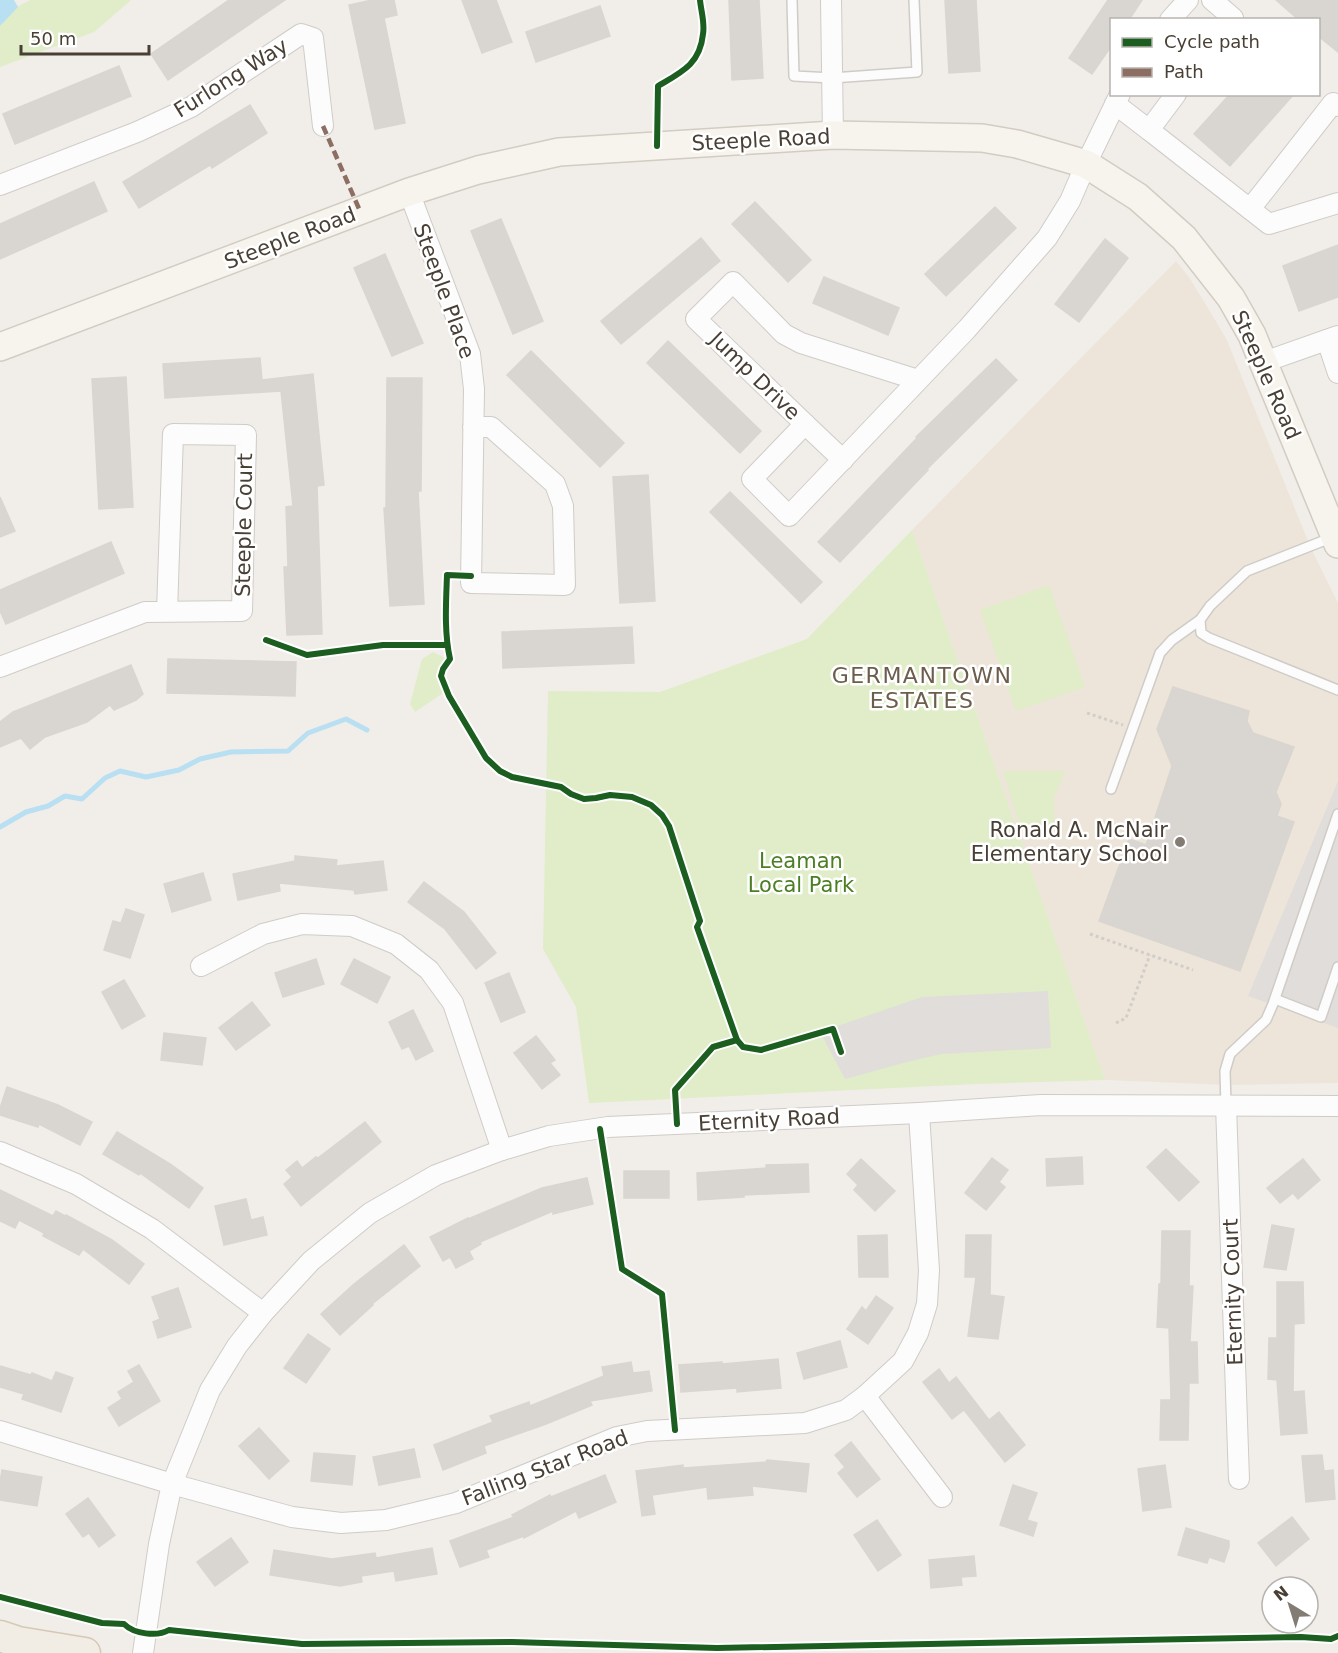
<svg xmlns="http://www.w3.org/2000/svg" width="1338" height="1653" viewBox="0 0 1338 1653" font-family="'DejaVu Sans',sans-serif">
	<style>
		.education { fill: #ede5d9 }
		.green { fill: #e0edc8 }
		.parking { fill: #e0ddda }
		.water { fill: #b8dff2 }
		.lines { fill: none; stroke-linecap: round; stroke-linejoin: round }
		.stream { stroke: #b8dff2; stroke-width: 5 }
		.building { fill: #d9d5d1; stroke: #d9d5d0; stroke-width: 1.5 }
		.lane-casing { stroke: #cfccc8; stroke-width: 12 }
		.street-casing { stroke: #cfccc8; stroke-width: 22 }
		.secondary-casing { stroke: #d2ccc2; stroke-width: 30 }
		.primary-casing { stroke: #d5c9b6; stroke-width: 33 }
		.path { stroke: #d1ceca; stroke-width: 3; stroke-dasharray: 3 3; stroke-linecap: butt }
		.lane { stroke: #fdfcfc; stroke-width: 9 }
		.street { stroke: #fdfcfc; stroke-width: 20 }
		.secondary { stroke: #f7f4ee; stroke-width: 27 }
		.primary { stroke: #f1ece4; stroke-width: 30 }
		.quiet { stroke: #8d6e63; stroke-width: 4.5; stroke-dasharray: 9 4.5; stroke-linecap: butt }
		.cycleway-casing { stroke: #fff; stroke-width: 10 }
		.cycleway { stroke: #1b5e20; stroke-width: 6 }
		.poi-dot { fill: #837c74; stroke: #fff; stroke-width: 2 }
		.labels { text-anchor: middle; stroke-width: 5; stroke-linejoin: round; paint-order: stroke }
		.street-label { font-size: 21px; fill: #483f35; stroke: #fff }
		.poi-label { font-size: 21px; fill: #483f35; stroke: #fff; text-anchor: end }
		.park-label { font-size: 21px; fill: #4c7e24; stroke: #fff }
		.neighbourhood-label { font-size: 22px; letter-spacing: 1.5px; fill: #6c5d4c; stroke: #fff }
	</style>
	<rect width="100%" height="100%" fill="#f1eeea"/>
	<polygon class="education" points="1176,261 1189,277 1211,313 1227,340 1310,546 1338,603 1338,1083 1226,1085 1105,1080 912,530"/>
	<g class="green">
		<polygon points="30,0 131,0 94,32 0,67 0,16"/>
		<polygon points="912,530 1105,1080 976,1084 589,1103 576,1007 543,949 548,691 660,692 807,639"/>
		<polygon points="1049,585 1085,687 1016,711 980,610"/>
		<polygon points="433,652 447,659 442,667 439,676 446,691 415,712 410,704 422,659"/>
		<polygon points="1003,771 1065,771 1054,798 1054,830 1021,830"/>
	</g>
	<g class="parking">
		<polygon points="1338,781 1338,1028 1248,996"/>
		<polygon points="1048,991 1051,1048 941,1054 907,1062 845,1079 820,1032 922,997"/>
	</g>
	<polygon class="water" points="0,0 14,0 18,7 0,26"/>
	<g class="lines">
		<polyline class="stream" points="0,827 26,812 48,806 65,796 82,799 105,778 120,771 146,777 179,770 200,759 231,752 288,751 308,733 346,719 367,730"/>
	</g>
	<g class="building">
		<polygon points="229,0 285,0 168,80 151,54"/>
		<polygon points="372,0 394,0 397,15 384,18 405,123 375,129 349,5"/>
		<polygon points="462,0 496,0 512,42 482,53"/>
		<polygon points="729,0 759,0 763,78 732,80"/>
		<polygon points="945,0 976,0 980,71 949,73"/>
		<polygon points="1108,0 1142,0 1129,20 1112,20 1112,45 1092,74 1069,58"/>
		<polygon points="1276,0 1338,0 1338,52 1318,36 1318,20 1299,20"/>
		<polygon points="600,6 610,36 536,62 526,32"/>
		<polygon points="119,66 131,96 15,144 3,114"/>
		<polygon points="1230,94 1294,94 1230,166 1194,134"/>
		<polygon points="250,105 267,133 212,168 210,165 139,208 123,182"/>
		<polygon points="94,182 107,211 0,259 0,224"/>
		<polygon points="755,202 811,260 788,282 732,224"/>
		<polygon points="995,207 1016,228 946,296 925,274"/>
		<polygon points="501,219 543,321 513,334 471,231"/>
		<polygon points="701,238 720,261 621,344 601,321"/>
		<polygon points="1105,239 1128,258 1079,322 1055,304"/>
		<polygon points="1338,245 1338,297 1299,311 1283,266"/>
		<polygon points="385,254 423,343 392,356 354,268"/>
		<polygon points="824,277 899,308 888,335 813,303"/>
		<polygon points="668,341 761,431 740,453 647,363"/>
		<polygon points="531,351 624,443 600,467 507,375"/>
		<polygon points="260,358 262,380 313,374 324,485 317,486 322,634 287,635 284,567 288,567 286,507 293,506 281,391 165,398 163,364"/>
		<polygon points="996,359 1017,380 927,469 928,470 840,562 818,542 917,438 916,437"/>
		<polygon points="126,377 133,507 99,509 92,379"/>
		<polygon points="387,378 422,378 421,491 418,491 424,604 390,606 384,508 386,508"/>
		<polygon points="648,475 655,601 620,603 613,477"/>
		<polygon points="730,492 822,582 801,603 710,512"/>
		<polygon points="0,497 15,531 0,537"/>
		<polygon points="111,542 124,573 6,624 0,611 0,590"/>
		<polygon points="632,627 634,663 503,668 502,632"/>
		<polygon points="168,659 296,662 295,696 167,693"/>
		<polygon points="131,665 143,694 136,700 114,710 110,705 87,722 45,737 30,749 21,738 0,747 0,722 13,712"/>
		<polygon points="1173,687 1249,711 1247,721 1253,733 1294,747 1276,792 1281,804 1277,816 1294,822 1240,971 1099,921 1129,839 1146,845 1172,766 1157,729"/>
		<polygon points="295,856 337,860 336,866 383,861 387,890 355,894 354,890 279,883 280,891 238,900 233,874 295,861"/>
		<polygon points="203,873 211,900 172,912 164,884"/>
		<polygon points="424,882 464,912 496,953 476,969 445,929 408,902"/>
		<polygon points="126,909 144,915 130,958 104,950 113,921 121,923"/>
		<polygon points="316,959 324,984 283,997 275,973"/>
		<polygon points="354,959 390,977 377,1003 341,984"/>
		<polygon points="509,973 525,1012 501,1022 485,983"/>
		<polygon points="124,980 145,1016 122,1029 102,992"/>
		<polygon points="252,1002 270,1025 236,1050 219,1028"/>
		<polygon points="413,1010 433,1051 416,1060 409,1046 402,1049 389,1022"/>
		<polygon points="164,1033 206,1038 202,1065 161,1060"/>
		<polygon points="536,1036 555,1060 550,1063 560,1075 542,1089 514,1053"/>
		<polygon points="7,1087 58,1105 92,1122 80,1145 39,1124 38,1127 0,1115 0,1108"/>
		<polygon points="365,1122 381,1142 301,1206 284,1184 292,1177 286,1170 297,1161 302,1168 316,1157 318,1158"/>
		<polygon points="117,1132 170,1164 203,1188 189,1208 140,1173 139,1175 103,1154"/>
		<polygon points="1166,1149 1199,1182 1179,1201 1147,1167"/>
		<polygon points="1082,1157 1083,1184 1047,1186 1046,1159"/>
		<polygon points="992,1158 1008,1170 999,1182 1005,1187 986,1210 965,1193"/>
		<polygon points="861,1159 895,1191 875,1211 854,1190 858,1185 847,1174"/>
		<polygon points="1303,1159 1320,1180 1298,1199 1293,1193 1280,1203 1267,1188"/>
		<polygon points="808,1164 809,1192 744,1195 744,1197 698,1200 697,1173 766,1168 766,1165"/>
		<rect x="624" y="1171" width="45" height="27"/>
		<polygon points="587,1178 593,1204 553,1214 553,1211 480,1242 481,1244 469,1251 473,1259 456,1268 450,1257 443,1261 430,1237 468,1218 468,1219 542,1188"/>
		<polygon points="0,1190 53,1216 56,1211 65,1216 66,1215 112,1240 144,1264 129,1284 83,1249 79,1255 43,1236 44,1233 19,1220 15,1228 0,1221"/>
		<polygon points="246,1199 251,1220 263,1217 267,1235 224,1245 215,1206"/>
		<polygon points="1272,1225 1294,1229 1286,1270 1264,1267"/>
		<polygon points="1162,1231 1190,1231 1189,1286 1193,1286 1190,1342 1197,1342 1198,1383 1189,1383 1188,1440 1160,1440 1161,1400 1171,1400 1169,1328 1157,1327 1159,1284 1161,1284"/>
		<polygon points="887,1235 888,1277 859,1277 858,1236"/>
		<polygon points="966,1235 991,1235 990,1295 1004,1297 998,1339 968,1336 976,1277 965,1277"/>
		<polygon points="404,1245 420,1266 372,1304 373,1305 340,1335 321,1314 354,1284"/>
		<polygon points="1277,1282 1303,1282 1304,1323 1294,1324 1293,1392 1304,1391 1307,1433 1281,1435 1277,1380 1268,1379 1269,1338 1277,1338"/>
		<polygon points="178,1288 191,1327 158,1338 153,1322 160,1319 152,1297"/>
		<polygon points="876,1296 893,1308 868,1344 847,1329 862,1307 866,1311"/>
		<polygon points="308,1334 330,1349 306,1383 284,1368"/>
		<polygon points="840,1341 847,1367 804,1379 797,1353"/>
		<polygon points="778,1359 781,1388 737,1392 737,1388 681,1392 679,1365 722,1362 722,1364"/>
		<polygon points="631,1362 633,1373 649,1371 652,1391 590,1401 592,1405 546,1424 484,1446 486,1453 443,1470 434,1445 493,1422 490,1416 529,1402 530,1406 604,1376 602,1367"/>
		<polygon points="139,1365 160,1401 119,1426 108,1408 122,1399 118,1392 134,1382 128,1371"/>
		<polygon points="0,1366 31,1375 32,1373 52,1381 56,1372 73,1378 61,1412 22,1399 24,1394 0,1387"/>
		<polygon points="939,1369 949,1383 956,1377 989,1420 999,1412 1025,1445 1005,1462 964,1410 952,1419 923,1382"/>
		<polygon points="259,1428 289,1461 269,1479 239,1446"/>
		<polygon points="851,1442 880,1479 857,1497 838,1473 845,1467 835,1455"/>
		<polygon points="414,1449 420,1477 379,1485 373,1457"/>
		<polygon points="314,1453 355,1456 352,1485 311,1481"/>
		<polygon points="1322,1455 1324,1471 1333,1470 1335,1499 1306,1502 1302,1456"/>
		<polygon points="767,1460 809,1464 806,1492 752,1486 753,1495 708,1499 707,1487 652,1495 655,1514 642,1516 636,1471 683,1465 683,1468 766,1462"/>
		<polygon points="1165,1465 1171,1507 1143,1511 1138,1469"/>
		<polygon points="2,1470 42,1477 37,1506 0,1500 0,1482"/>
		<polygon points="605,1475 616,1502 579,1518 576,1511 524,1538 524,1536 486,1550 489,1557 460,1567 450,1541 514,1517 512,1515 550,1495 551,1497"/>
		<polygon points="1013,1485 1037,1493 1027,1520 1037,1523 1033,1536 1000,1525"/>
		<polygon points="88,1498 115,1535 99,1547 89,1533 83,1537 66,1514"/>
		<polygon points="1292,1517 1309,1539 1276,1566 1258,1543"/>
		<polygon points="877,1520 901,1555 878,1571 854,1535"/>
		<polygon points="1186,1528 1229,1541 1229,1547 1224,1562 1209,1557 1207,1563 1178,1555"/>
		<polygon points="231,1538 248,1562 215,1586 197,1562"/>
		<polygon points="432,1548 437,1574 396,1581 394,1571 361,1576 362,1582 340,1586 270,1575 274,1550 332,1559 375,1553 376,1558"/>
		<polygon points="974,1556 976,1576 961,1577 962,1585 931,1588 929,1560"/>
	</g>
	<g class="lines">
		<g class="lane-casing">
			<g id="lane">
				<polyline points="792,0 794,76 832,78 917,72 914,0"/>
				<polyline points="1333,537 1247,571 1210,606 1200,620 1201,633 1209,638 1338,690"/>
				<polyline points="1111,789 1160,653 1172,640 1200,620"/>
				<polyline points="1275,999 1321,1017 1338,967"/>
				<polyline points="1226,1105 1225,1071 1230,1054 1266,1020 1273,1004 1338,814"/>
			</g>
		</g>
		<g class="street-casing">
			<g id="street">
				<polyline points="831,0 833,135"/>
				<polyline points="1212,0 1233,18 1232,20"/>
				<polyline points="1170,20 1188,0"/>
				<polyline points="1115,104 1149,130 1176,94"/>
				<polyline points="1149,130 1269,224 1338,203"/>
				<polyline points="0,185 137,132 191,107 301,34 313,38 323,126"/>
				<polyline points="409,192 470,354 474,389 471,583 565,585 563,506 555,484 491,427 473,427"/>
				<polyline points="1250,209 1333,103 1338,106"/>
				<polyline points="1327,340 1338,373"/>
				<polyline points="1264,362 1338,336"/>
				<polyline points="918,380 801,343 784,334 733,282 696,319 805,424 752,479 789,516 967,329 1047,238 1070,201 1086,164 1120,94"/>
				<polyline points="805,424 843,460"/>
				<polyline points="0,667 145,612 242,611 246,435 173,434 167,612"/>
				<polyline points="201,966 263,934 302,924 352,926 396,944 429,970 453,1003 502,1150"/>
				<polyline points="1226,1105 1239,1479"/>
				<polyline points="0,1152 76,1184 152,1229 263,1313"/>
				<polyline points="865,1396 942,1497"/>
				<polyline points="0,1431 172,1484 292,1517 341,1523 386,1520 456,1503 617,1437 647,1431 805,1423 846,1410 865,1396 903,1361 918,1333 927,1304 929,1270 919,1113"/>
				<polyline points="143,1653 159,1544 172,1484 210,1390 237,1346 263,1313 311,1261 370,1213 436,1175 502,1150 549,1136 608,1127 919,1113 1041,1105 1338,1106"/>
			</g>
		</g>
		<g class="secondary-casing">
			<polyline id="secondary" points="0,347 409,192 478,170 559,152 833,135 982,138 1017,144 1086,164 1138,197 1184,238 1231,298 1252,335 1338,544"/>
		</g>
		<g class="primary-casing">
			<polyline id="primary" points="0,1636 18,1642 85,1653"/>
		</g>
		<g class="path">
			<polyline points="1087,713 1123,725"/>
			<polyline points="1090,934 1193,970"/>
			<polyline points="1116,1023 1126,1018 1150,955"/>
		</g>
		<use href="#lane" class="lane"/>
		<use href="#street" class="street"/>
		<use href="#secondary" class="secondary"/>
		<use href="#primary" class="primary"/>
		<polyline class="quiet" points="323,126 360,211"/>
		<g class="cycleway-casing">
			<g id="cycleway">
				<path d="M657,146L658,86C682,72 700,64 703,34C705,23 701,11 700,0"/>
				<path d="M471,576L447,575C446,603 444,632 450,659L443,669L441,676L449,696L486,758L500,771L512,777L561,787L571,794L584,799L596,798L610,795L632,797L651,805L662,815L669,826L700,921L697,927L737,1040L743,1047L761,1050L833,1029L841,1052"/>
				<polyline points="266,640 307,655 383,645 447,645"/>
				<polyline points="677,1124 675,1090 713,1047 737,1040"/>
				<polyline points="600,1129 622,1269 662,1294 675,1430"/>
				<path d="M0,1597L102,1623L124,1624C134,1634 157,1637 169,1630L302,1644L512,1642L717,1648L1301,1637L1331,1639L1338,1636"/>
			</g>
		</g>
		<use href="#cycleway" class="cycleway"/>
	</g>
	<circle class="poi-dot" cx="1180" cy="842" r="6"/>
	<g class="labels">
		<g class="street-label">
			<text transform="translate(231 78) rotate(-32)" y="7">Furlong Way</text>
			<text transform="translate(761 140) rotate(-3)" y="7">Steeple Road</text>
			<text transform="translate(290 238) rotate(-21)" y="7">Steeple Road</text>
			<text transform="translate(444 291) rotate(70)" y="7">Steeple Place</text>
			<text transform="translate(1266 375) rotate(66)" y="7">Steeple Road</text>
			<text transform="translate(755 376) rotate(44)" y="7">Jump Drive</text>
			<text transform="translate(244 525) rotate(-89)" y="7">Steeple Court</text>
			<text transform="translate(769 1120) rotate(-3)" y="7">Eternity Road</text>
			<text transform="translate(1233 1292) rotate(-92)" y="7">Eternity Court</text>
			<text transform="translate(545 1468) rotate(-21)" y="7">Falling Star Road</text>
		</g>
		<g class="poi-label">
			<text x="1168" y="837">Ronald A. McNair<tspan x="1168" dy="24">Elementary School</tspan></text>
		</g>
		<g class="park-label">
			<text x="801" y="868">Leaman<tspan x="801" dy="24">Local Park</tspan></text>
		</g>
		<g class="neighbourhood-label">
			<text x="922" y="683">GERMANTOWN<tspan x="922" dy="25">ESTATES</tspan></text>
		</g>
	</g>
	<rect x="1110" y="18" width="210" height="78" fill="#ffffff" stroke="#b6b2ae" stroke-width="1.5"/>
	<rect x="1122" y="38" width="30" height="9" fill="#1b5e20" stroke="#b6b2ae" stroke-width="1.5"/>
	<text x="1164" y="48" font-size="18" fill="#483f35">Cycle path</text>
	<rect x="1122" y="68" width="30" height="9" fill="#8d6e63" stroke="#b6b2ae" stroke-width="1.5"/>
	<text x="1164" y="78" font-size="18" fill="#483f35">Path</text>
	<g transform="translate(1290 1605) rotate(322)"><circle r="28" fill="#ffffff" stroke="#b6b2ae" stroke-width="1.5"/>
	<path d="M0-4.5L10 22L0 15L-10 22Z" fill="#837c74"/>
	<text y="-9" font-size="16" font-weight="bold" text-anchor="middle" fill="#483f35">N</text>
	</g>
	<path d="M21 45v9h128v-9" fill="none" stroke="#483f35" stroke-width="3"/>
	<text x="30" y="45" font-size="18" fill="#483f35" stroke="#ffffff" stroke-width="4.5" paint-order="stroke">50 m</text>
</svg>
